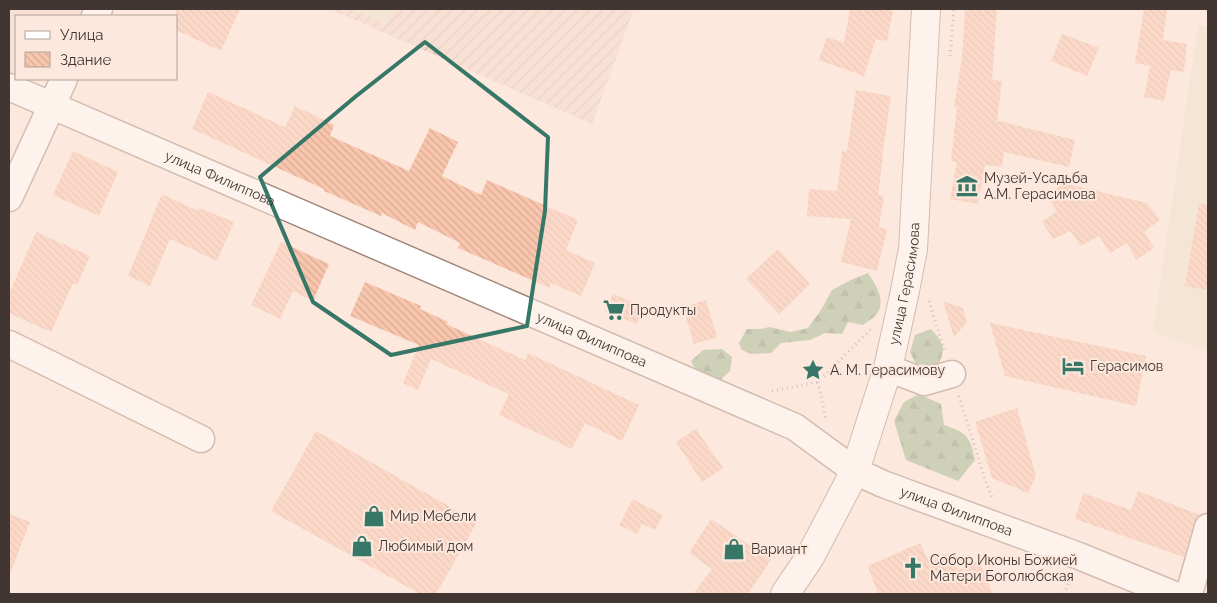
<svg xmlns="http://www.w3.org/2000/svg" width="1217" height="603" viewBox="0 0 1217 603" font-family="Raleway,sans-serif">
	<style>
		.built { fill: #f4d8cc }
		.industrial { fill: url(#industrial-furrows) }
		.education { fill: #ece2cd }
		.forest { fill: url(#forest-firs) }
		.building { fill: url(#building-back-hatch) }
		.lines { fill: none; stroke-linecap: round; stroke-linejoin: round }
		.minor-casing { stroke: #a0877b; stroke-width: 29 }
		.major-casing { stroke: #a0877b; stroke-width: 30 }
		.path { stroke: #a3938b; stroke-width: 3; stroke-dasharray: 1 4; stroke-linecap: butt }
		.minor { stroke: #fff; stroke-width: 26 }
		.major { stroke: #fff; stroke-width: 28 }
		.marked { fill: none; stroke: #367767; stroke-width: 4; stroke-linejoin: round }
		.labels { text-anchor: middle; stroke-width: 4; stroke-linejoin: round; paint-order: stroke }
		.poi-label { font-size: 14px; fill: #413631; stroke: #fde8dd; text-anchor: start }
		.street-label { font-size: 14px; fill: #413631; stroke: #fde8dd }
	</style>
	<defs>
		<pattern id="industrial-furrows" width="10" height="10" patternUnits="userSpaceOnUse" patternTransform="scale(1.25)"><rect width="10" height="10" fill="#f4d8cc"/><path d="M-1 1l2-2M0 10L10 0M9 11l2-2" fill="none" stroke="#d2bab0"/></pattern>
		<pattern id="forest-firs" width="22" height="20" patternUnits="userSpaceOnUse" patternTransform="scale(1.25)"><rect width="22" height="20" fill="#94b389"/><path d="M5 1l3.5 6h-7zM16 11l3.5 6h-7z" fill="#7a9271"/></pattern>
		<pattern id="building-back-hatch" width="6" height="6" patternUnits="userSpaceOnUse" patternTransform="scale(1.25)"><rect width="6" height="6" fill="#f9c6ad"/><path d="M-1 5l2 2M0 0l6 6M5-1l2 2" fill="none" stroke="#d7ab95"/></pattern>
	</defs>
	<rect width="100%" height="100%" fill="#fde8dd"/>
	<polygon class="built" points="9,9 87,9 83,16 16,16 16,77 9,74"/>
	<polygon class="industrial" points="330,9 634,9 592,124"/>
	<g class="education">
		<polygon points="348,9 395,9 387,24"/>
		<polygon points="1198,26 1208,27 1208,351 1153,332"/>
	</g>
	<g class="forest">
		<path d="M868,273C876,285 887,301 876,315C873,318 867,322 863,325L848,322L842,334L825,333L810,340L781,343L771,353L751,354L742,350L739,343L747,329H761L769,327L791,332L808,328L821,310L832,290L851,280Z"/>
		<path d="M931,329C944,343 946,348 938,366L916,364L910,352L915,335Z"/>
		<polygon points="722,349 732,357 730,371 719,381 699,376 691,361 703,350"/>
		<path d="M919,394L941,404L944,425C967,433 970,436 975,460L958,481L906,460L894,421L904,402Z"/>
	</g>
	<g class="building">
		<polygon points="176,9 240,9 221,51 176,30"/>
		<polygon points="850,9 883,9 893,11 887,41 876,39 864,76 819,60 827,37 844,43"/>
		<polygon points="965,9 997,9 992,80 1002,81 997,121 1007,122 1007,123 1075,140 1069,167 1004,152 1002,167 985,165 978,204 950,199 957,162 951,161 957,107 954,107 962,58"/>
		<polygon points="1144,9 1167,9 1163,40 1187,44 1184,72 1171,70 1164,101 1144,97 1150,66 1135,63"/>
		<polygon points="1062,34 1099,48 1087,76 1051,61"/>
		<polygon points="856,90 891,96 882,157 883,157 878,195 884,196 879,227 887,229 877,271 841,262 851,219 807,216 809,189 837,191 842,151 847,152"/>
		<polygon points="208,92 285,127 295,106 334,125 330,136 409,171 430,128 458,142 442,176 481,195 487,180 578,220 566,250 595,263 581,296 551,283 550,288 458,248 460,243 418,222 415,230 382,213 381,216 324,191 324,189 192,129"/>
		<polygon points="73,151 118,172 99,216 53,195"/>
		<polygon points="1063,183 1147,203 1160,220 1144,232 1154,248 1136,260 1127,243 1110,253 1099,236 1081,246 1070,231 1053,239 1042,222 1057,211 1048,197"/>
		<polygon points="162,194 198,211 199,208 234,222 217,261 170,239 150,286 128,276"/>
		<polygon points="1199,204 1208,205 1208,290 1185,286"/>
		<polygon points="36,232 90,256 77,285 73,283 51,332 9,313 9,294"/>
		<polygon points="281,242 329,264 313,301 293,291 280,319 251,305"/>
		<polygon points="778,249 810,284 779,314 746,279"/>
		<polygon points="365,282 421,306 420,309 448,322 446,324 525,360 528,353 639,405 622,441 585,423 572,449 499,415 509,394 431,359 418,390 403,383 419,345 350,316"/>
		<polygon points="613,294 644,307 636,324 605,311"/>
		<polygon points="706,300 717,337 694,344 683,307"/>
		<polygon points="943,301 963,308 967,322 954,337"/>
		<polygon points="990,323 1146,356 1136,406 1005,376"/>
		<polygon points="1017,408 1036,476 1028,493 992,478 975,422"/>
		<polygon points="696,429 723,468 702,482 676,442"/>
		<polygon points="316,431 477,522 436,594 420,594 271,511"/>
		<polygon points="1138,491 1200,515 1194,523 1184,557 1075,519 1083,493 1131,510"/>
		<polygon points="633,499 663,515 655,530 642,524 637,534 619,525"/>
		<polygon points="9,514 30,522 10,574 9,574"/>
		<polygon points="711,519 771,560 748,594 693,594 712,569 689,553"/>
		<polygon points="920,543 929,562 950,553 958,570 979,561 993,594 878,594 868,566"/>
	</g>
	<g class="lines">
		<g class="minor-casing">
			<g id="minor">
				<polyline points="95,16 99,9"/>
				<path id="s1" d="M9,87L795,427L855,471L883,484L1079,556L1172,594"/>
				<polyline points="9,198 64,79"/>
				<polyline points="9,344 201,439"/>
				<polyline points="888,368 924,382 952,374"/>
				<polyline points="1189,594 1208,527"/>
			</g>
		</g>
		<g class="major-casing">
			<g id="major">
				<path id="s2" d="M785,594L810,557L855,471L888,368L905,291L913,249L926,9"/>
			</g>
		</g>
		<g class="path">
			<polyline points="950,56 954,9"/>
			<polyline points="929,301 945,352"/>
			<polyline points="818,382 826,420"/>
			<polyline points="772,391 818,382 871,329"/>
			<polyline points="959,396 986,483 993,499"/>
			<polyline points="1064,594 1070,579"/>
		</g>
		<use href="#minor" class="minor"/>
		<use href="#major" class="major"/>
	</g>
	<path d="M0 0H1217V603H0ZM425,42L548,137L545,211L527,326L391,355L313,302L260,177L355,97Z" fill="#fde8dd" fill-opacity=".55" fill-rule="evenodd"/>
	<path class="marked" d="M425,42L548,137L545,211L527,326L391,355L313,302L260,177L355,97Z"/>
	<defs>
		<g id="museum-bare" transform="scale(1.725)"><path d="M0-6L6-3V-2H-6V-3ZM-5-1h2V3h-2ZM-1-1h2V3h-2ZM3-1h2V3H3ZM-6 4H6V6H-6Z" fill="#367767" stroke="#fde8dd" stroke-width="2.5" paint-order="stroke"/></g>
		<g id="supermarket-bare" transform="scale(1.725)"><path d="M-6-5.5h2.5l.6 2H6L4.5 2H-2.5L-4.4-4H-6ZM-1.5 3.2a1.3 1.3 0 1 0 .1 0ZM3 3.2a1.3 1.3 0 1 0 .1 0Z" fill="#367767" stroke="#fde8dd" stroke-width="2.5" paint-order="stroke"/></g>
		<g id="hotel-bare" transform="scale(1.725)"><path d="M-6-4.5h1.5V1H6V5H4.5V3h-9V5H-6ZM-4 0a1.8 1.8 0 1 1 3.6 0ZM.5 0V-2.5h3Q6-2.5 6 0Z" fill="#367767" stroke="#fde8dd" stroke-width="2.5" paint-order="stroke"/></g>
		<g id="sight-bare" transform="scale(1.725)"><path d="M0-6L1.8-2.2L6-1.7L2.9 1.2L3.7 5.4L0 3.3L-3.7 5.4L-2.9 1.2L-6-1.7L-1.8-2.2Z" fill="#367767" stroke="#fde8dd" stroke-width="2.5" paint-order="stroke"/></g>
		<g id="shop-bare" transform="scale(1.725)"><path d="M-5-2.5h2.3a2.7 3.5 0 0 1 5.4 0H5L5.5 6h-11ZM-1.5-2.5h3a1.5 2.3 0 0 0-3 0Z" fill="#367767" stroke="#fde8dd" stroke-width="2.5" paint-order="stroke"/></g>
		<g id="church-bare" transform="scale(1.725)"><path d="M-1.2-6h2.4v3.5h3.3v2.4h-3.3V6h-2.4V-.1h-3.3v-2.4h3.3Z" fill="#367767" stroke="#fde8dd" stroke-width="2.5" paint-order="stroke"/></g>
	</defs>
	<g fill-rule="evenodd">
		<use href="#museum-bare" x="967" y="186"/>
		<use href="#supermarket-bare" x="614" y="310"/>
		<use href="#hotel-bare" x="1073" y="366"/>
		<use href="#sight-bare" x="813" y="370"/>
		<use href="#shop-bare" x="374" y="516"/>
		<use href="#shop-bare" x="362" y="546"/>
		<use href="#shop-bare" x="734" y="549"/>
		<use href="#church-bare" x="913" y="568"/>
	</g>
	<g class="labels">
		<g class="poi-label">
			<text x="984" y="183">Музей-Усадьба<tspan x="984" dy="16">А.М. Герасимова</tspan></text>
			<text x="630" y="315">Продукты</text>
			<text x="1090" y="371">Герасимов</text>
			<text x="830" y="375">А. М. Герасимову</text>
			<text x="390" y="521">Мир Мебели</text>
			<text x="378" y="551">Любимый дом</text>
			<text x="751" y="554">Вариант</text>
			<text x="930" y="565">Собор Иконы Божией<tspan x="930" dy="16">Матери Боголюбская</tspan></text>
		</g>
		<g class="street-label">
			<text dy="5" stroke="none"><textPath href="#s1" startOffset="230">улица Филиппова</textPath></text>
			<text dy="5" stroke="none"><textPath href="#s2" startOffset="336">улица Герасимова</textPath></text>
			<text dy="5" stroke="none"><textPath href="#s1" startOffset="635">улица Филиппова</textPath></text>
			<text dy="5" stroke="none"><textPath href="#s1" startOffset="1040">улица Филиппова</textPath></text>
		</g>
	</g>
	<rect width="1217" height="603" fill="none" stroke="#413631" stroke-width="20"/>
	<rect x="15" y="15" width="162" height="65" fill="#fde8dd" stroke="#b2a198"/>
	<rect x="25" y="31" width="25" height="8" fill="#ffffff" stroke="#b2a198"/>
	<text x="60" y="40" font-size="15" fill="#413631">Улица</text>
	<rect x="25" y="52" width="25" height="15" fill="url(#building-back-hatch)" stroke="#b2a198"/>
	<text x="60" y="65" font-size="15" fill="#413631">Здание</text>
</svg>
